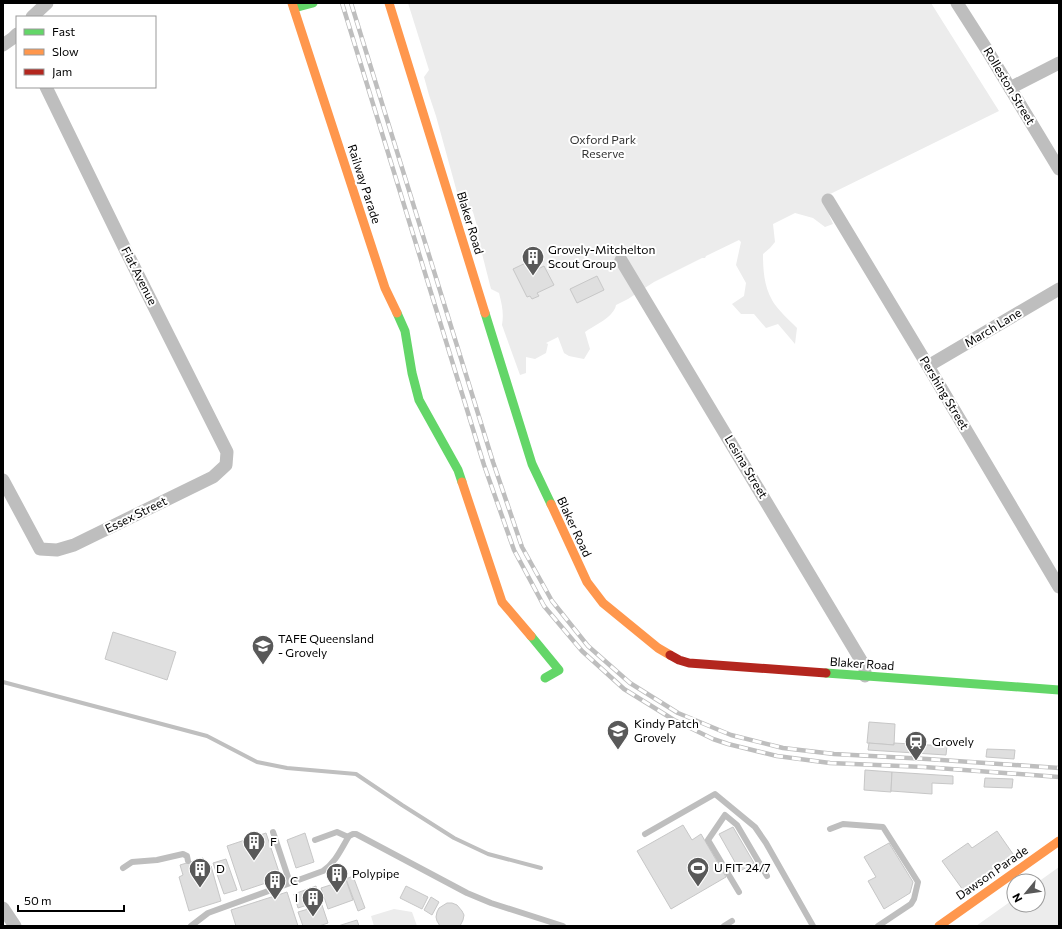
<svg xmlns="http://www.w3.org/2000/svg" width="1062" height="929" viewBox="0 0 1062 929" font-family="Commissioner,sans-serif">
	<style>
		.green { fill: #ececec }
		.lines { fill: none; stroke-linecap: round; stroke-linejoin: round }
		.stream { stroke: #bfbfbf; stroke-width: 4 }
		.building { fill: #dfdfdf; stroke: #c7c7c7 }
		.lane { stroke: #bebebe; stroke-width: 6 }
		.street { stroke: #bebebe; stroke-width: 13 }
		.fast { stroke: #63d668; stroke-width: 9 }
		.slow { stroke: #ff974d; stroke-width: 9 }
		.jam { stroke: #b3261e; stroke-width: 9 }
		.rail-casing { stroke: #bebebe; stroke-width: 4.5 }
		.rail { stroke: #fff; stroke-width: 3; stroke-dasharray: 9; stroke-linecap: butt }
		.labels { text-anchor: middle; stroke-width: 4; stroke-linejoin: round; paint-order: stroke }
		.street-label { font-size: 12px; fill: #000; stroke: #fff }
		.park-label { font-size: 12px; fill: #333; stroke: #fff }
		.poi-label { font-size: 12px; fill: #000; stroke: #fff; text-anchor: start }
	</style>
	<rect width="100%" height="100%" fill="#fff"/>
	<g class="green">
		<path d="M408,3H931L999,111L822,198L833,224L825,227L813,218L795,213L773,224L775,242L770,248L763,254C763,269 764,286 772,300C776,308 790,321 797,328L795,344L778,324L766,328L754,314H741L732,304L744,296L746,283L736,265L741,242L739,240L706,256L705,258H702L654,282L628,299L616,305C614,317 595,325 585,332L590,349L584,359L569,356L564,353L558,337L546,343L548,344L546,353L535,359L526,357V373L520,375L502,325C504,313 502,305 499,293L491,289L477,234V226L473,212L470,207L458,196L436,116L429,95L424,77L429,70Z"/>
		<polygon points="1059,867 1059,926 976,926 1014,899 1014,905 1038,905 1038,882"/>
		<polygon points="394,909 412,912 417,926 374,926 371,916"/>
	</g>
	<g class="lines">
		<polyline class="stream" points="3,682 207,736 257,762 287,768 356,774 402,805 454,838 488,854 541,868"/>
	</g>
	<g class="building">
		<polygon points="534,259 538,269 544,266 554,285 537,293 539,296 532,299 530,296 527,297 513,269"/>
		<polygon points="597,276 604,290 577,303 570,289"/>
		<polygon points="113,632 176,652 167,680 105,659"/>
		<polygon points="869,722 895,724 894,745 867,743"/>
		<polygon points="869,743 894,745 894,743 947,746 946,755 868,750"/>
		<polygon points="987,749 1015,750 1014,759 986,757"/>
		<polygon points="865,770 892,772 891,792 864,790"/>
		<polygon points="892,772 953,776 953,784 932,783 932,794 891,791"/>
		<polygon points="985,778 1013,779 1012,788 984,787"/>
		<polygon points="683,825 692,840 701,834 726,877 671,909 637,851"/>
		<polygon points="733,827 754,863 740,871 719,834"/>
		<polygon points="997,831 1013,854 963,890 942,861 968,843 972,848"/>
		<polygon points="266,833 281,878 242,891 227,846"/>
		<polygon points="305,833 314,862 296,868 287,840"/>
		<polygon points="889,843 913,882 910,893 884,909 868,881 876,877 864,857"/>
		<polygon points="203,858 206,868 211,866 221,901 189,911 179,877 183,875 180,865"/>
		<polygon points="226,859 237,890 224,894 213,863"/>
		<polygon points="353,876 365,908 358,911 346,879"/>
		<polygon points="346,880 353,900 328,909 321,888"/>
		<polygon points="316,886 320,901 298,908 294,894"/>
		<polygon points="406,886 428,897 422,909 400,898"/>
		<polygon points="287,892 298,926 236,926 231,910"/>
		<polygon points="431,897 439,902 432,915 424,910"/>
		<polygon points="447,903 452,903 457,905 462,911 464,915 463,920 460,926 440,926 437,921 436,917 437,912 439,908"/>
		<polygon points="322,905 328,923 319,926 303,926 298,912"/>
		<polygon points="357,920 359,926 338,926"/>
	</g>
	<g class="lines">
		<g class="lane">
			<polyline points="830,829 843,824 883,827 918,882 914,899 911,904 878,926"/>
			<polyline points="273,832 290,883"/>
			<polyline points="645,834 715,794 755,827 766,843 813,926"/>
			<polyline points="315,840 337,832 348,837"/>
			<polyline points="123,868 132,862 157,860 183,854 187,856 188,861"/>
			<polyline points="739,892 708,840 725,815 737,825 767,876"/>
			<path d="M191,926L208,913L323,871C336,862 341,849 349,836L353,834H356L467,893L491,903L563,926"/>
			<polyline points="724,926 732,921"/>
		</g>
		<g class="street">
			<polyline points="957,3 987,50 1059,169"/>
			<polyline points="32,17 47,3"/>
			<polyline points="3,45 13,38 17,34"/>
			<polyline points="1010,88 1059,63"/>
			<polyline points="828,200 928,366 1059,587"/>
			<polyline points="621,260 865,667 865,676"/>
			<polyline points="928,366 1059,289"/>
			<polyline points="3,480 40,549 57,550 74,545 213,477 226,465 227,452 125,249 46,87"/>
			<polyline points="3,908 15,926"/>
		</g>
		<g class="fast">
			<polyline points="294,8 313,3"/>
			<polyline points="397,313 405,331 412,373 419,400 458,470 462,482"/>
			<polyline points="485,313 532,464 551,504"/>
			<polyline points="531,636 559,670 545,678"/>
			<polyline points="826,673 1059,690"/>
		</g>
		<g class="slow">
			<polyline points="292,3 385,288 397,313"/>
			<polyline points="389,3 485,313"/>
			<polyline points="462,482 502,602 531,636"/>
			<polyline points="551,504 587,582 603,603 658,648 670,655"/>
			<polyline points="939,926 1059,841"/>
		</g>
		<polyline class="jam" points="670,655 679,660 689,663 826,673"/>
		<g class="rail-casing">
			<g id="rail">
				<polyline points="342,3 484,465 514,550 544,606 582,651 624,689 674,720 713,739 728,744 777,756 830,763 924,767 1059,777"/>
				<polyline points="351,3 493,462 522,547 552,601 588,646 630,683 678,713 731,735 783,748 834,754 927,759 1059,768"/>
			</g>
		</g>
		<use href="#rail" class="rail"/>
	</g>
	<defs>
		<g id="building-pin" transform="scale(1.15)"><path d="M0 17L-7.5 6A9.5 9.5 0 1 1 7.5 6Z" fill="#595959" stroke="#fff"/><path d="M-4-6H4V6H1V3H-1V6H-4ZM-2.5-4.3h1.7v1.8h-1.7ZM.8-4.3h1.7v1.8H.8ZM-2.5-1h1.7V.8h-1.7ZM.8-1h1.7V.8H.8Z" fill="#fff"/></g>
		<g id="university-pin" transform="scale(1.15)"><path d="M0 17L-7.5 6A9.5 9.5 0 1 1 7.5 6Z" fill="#595959" stroke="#fff"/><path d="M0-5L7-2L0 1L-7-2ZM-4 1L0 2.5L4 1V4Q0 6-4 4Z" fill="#fff"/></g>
		<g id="school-pin" transform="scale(1.15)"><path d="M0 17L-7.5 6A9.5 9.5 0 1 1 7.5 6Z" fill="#595959" stroke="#fff"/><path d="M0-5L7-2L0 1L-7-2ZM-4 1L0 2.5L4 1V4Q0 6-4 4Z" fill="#fff"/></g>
		<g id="station-pin" transform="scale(1.15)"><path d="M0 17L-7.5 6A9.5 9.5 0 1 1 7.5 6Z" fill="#595959" stroke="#fff"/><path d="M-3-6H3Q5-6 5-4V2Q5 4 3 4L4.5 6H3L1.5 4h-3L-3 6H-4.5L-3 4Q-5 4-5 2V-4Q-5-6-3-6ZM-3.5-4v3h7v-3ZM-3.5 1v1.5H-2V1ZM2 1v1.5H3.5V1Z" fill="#fff"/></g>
		<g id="stadium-pin" transform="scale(1.15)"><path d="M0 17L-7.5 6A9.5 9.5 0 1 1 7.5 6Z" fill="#595959" stroke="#fff"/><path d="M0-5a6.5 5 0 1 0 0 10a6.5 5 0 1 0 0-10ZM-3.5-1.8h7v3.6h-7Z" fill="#fff"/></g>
	</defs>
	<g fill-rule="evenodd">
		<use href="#building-pin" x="533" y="257"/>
		<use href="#university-pin" x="263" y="646"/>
		<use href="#school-pin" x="618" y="731"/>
		<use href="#station-pin" x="916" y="742"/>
		<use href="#building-pin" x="254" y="842"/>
		<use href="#stadium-pin" x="698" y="868"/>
		<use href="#building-pin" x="200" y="869"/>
		<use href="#building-pin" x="337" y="874"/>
		<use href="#building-pin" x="275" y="881"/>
		<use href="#building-pin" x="313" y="898"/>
	</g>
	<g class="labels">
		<g class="street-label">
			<text transform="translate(1009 86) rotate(59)" y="4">Rolleston Street</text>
			<text transform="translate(364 184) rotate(72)" y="4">Railway Parade</text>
			<text transform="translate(470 223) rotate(73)" y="4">Blaker Road</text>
			<text transform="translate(139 276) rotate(63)" y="4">Fiat Avenue</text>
			<text transform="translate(993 328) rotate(-31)" y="4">March Lane</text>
			<text transform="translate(944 393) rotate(59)" y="4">Pershing Street</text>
			<text transform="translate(746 467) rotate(59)" y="4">Lesina Street</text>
			<text transform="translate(136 515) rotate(-26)" y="4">Essex Street</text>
			<text transform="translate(574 527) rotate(65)" y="4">Blaker Road</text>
			<text transform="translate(862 664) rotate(4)" y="4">Blaker Road</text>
			<text transform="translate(992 873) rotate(-35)" y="4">Dawson Parade</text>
		</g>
		<g class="park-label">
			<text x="603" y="144">Oxford Park<tspan x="603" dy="14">Reserve</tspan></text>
		</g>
		<g class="poi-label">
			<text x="548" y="254">Grovely-Mitchelton<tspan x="548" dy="14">Scout Group</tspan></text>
			<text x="278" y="643">TAFE Queensland<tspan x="278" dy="14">- Grovely</tspan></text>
			<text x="634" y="728">Kindy Patch<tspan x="634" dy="14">Grovely</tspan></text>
			<text x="932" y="746">Grovely</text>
			<text x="270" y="846">F</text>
			<text x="714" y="872">U FIT 24/7</text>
			<text x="216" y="873">D</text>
			<text x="352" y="878">Polypipe</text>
			<text x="290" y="885">C</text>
			<text x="298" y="902" text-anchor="end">I</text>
		</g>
	</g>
	<rect width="1062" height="929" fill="none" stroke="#000000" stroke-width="8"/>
	<rect x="16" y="16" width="140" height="72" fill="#ffffff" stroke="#999999"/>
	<rect x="24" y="29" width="20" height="6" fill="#63d668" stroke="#999999"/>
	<text x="52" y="36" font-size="12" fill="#000000">Fast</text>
	<rect x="24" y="49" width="20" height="6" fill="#ff974d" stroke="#999999"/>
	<text x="52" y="56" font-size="12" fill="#000000">Slow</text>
	<rect x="24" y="69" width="20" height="6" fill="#b3261e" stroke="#999999"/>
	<text x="52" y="76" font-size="12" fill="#000000">Jam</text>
	<g transform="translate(1026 893) rotate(241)"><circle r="19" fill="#ffffff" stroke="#999999"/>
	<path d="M0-3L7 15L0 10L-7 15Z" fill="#595959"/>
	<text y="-6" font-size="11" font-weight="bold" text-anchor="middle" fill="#000000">N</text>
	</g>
	<path d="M18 905v6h106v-6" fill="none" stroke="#000000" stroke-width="2"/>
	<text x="24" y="905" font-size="12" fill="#000000" stroke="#ffffff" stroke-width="3" paint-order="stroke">50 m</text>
</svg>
